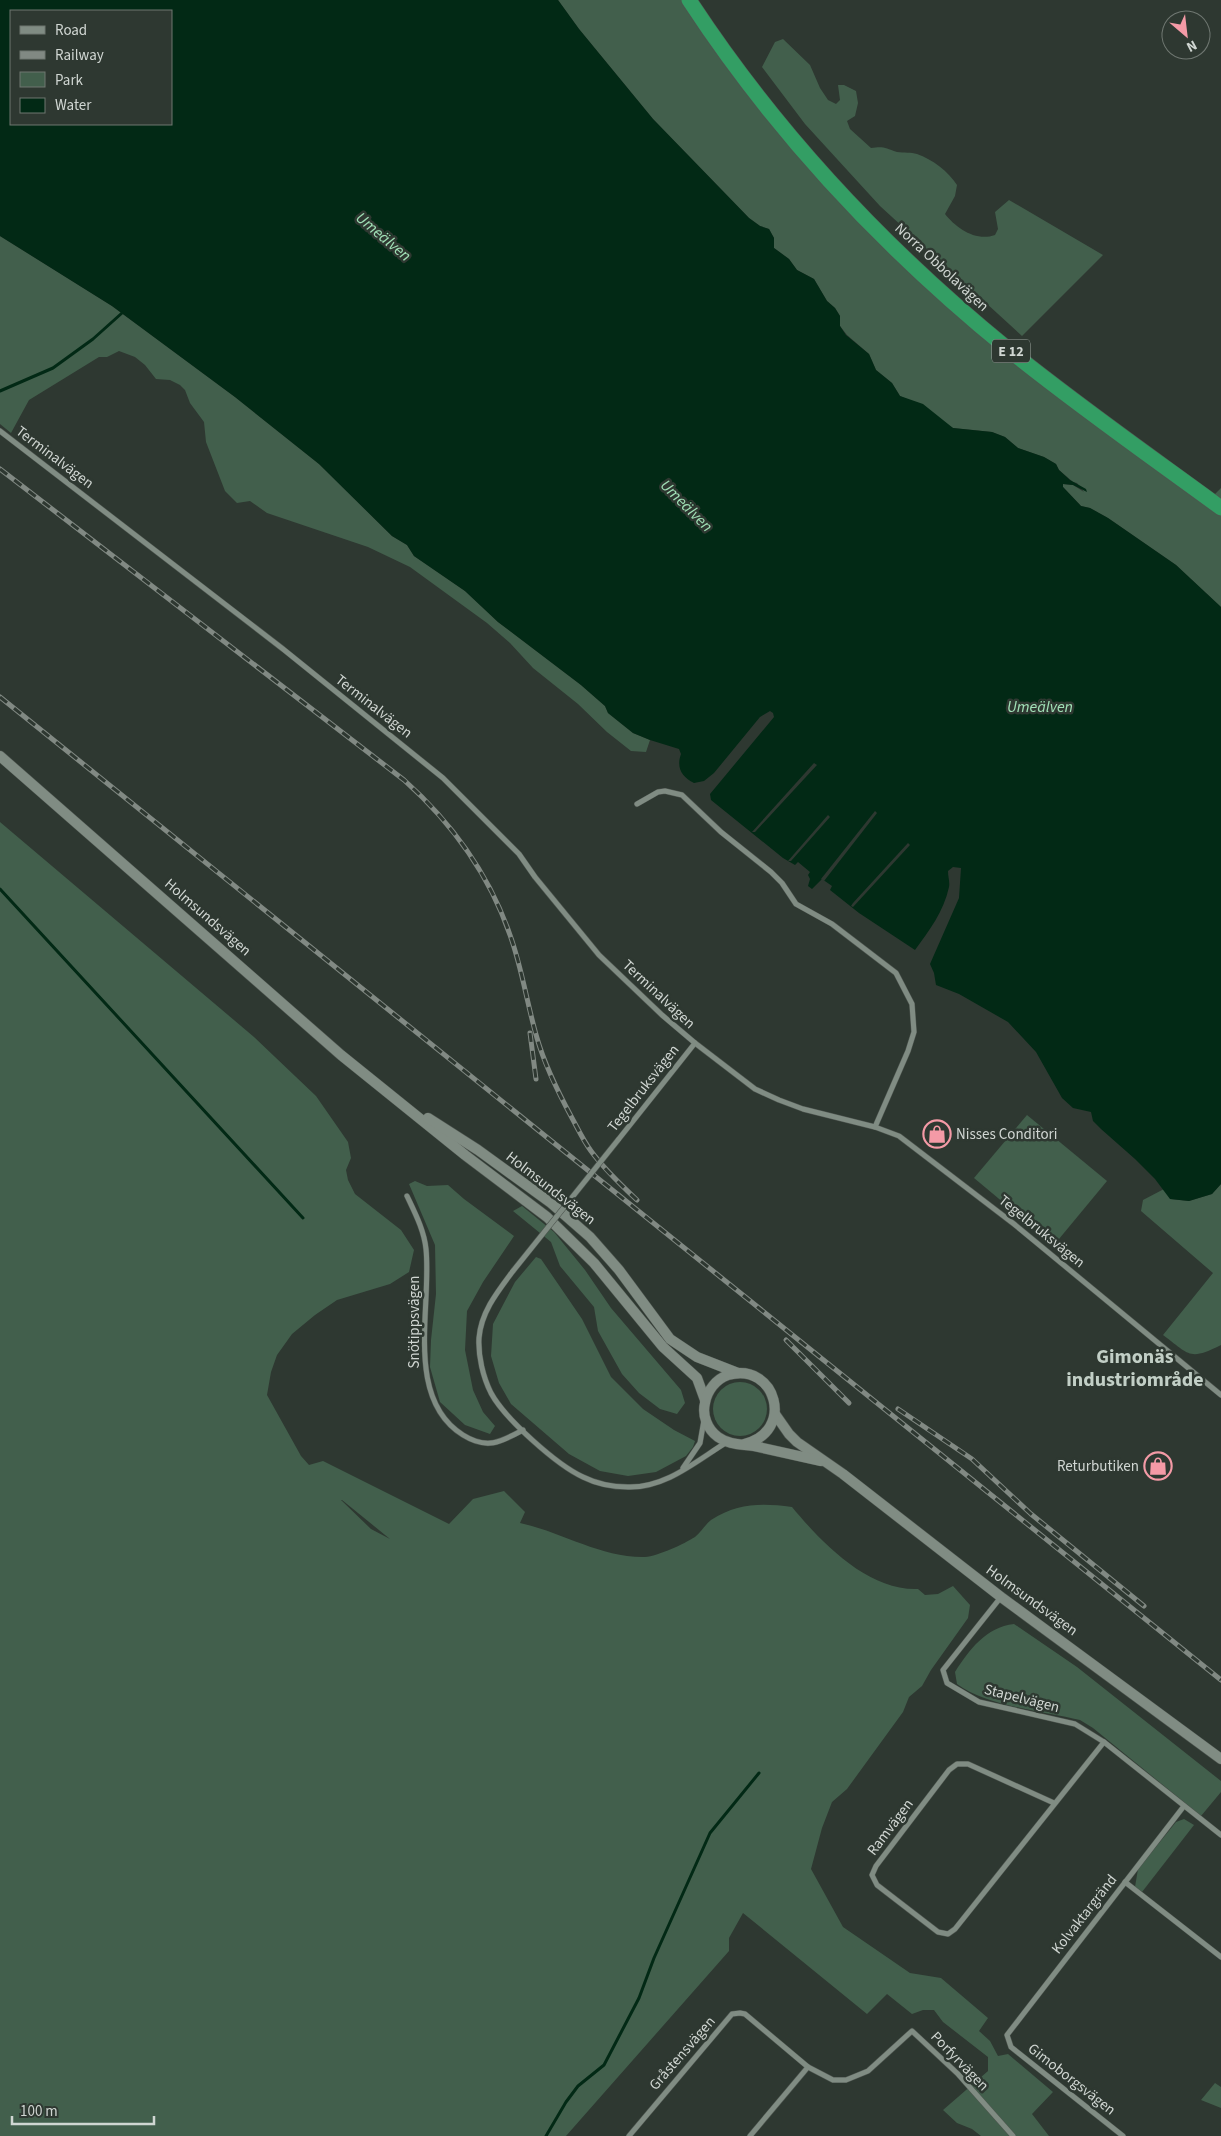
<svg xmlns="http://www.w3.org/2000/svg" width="1221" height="2136" viewBox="0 0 1221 2136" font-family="'Source Sans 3',sans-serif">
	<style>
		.green { fill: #425f4c; fill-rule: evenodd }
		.water { fill: #022915; fill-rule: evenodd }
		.pier { fill: #2e3831 }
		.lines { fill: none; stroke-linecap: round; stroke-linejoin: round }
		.stream { stroke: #022915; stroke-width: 3 }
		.street-casing { stroke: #4e5650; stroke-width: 6 }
		.secondary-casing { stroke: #4e5650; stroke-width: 11 }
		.highway-casing { stroke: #4e5650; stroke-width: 16 }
		.street { stroke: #808c83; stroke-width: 5 }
		.secondary { stroke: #808c83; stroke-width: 10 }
		.highway { stroke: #339e64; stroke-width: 15 }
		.rail-casing { stroke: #818983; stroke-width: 5 }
		.rail { stroke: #2e3831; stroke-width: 3; stroke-dasharray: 9; stroke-linecap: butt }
		.street-bridge-casing { stroke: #4e5650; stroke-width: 6; stroke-linecap: butt }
		.street-bridge { stroke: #808c83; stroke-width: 5 }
		.labels { text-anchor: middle; stroke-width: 5; stroke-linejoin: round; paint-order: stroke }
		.shield { fill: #2e3831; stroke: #9fa7a2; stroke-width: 1 }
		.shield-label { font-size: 14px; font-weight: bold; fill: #d0d6d2 }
		.street-label { font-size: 15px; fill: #d0d6d2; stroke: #2e3831 }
		.poi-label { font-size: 15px; fill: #d0d6d2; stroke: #2e3831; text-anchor: start }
		.water-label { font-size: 16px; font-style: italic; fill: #a1e1b7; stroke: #2e3831 }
		.district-label { font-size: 20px; font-weight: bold; fill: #c2cfc6; stroke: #2e3831 }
	</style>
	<rect width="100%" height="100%" fill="#2e3831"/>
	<g class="green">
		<polygon points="558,0 689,0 734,64 909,262 1210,499 1221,488 1221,607 1176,565 1108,518 1090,508 1081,506 1063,487 1063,484 1073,485 1084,492 1077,483 1073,482 1059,470 1056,464 1044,457 1018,448 1005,437 992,432 953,428 909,400 900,396 892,383 876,370 869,354 847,335 840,326 840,316 835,308 827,301 814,279 797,270 789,259 774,248 774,238 769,229 760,226 749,218 653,119 579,29"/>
		<path d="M783,39L810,65L820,88L828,100L836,104L840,100L838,85H844L856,91L858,103L855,116L847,121L850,129L871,148C884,146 885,148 897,152C904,153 911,152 917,154C932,159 949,172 957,185L955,196L945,214C956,228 976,242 995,235L998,229L995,212L1009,200L1103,255L1022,336L880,206L805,124L762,67L775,42Z"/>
		<polygon points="0,236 112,306 235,397 319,464 392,536 407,545 414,556 465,591 498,622 581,685 605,706 608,713 633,733 650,740 646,752 631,751 607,732 578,704 533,668 510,643 487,623 410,567 368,547 267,513 250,501 237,503 225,491 206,442 204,422 190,403 185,390 180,385 170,380 156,379 145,365 135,357 119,351 107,357 99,357 29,400 11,433 0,424"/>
		<path d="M0,822L254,1037L316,1096L348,1142L351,1158L346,1170L348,1180L355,1194L401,1230L414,1250L409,1272L390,1284L337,1300L315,1315L292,1334L277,1355L271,1372L267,1395L301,1456L309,1465L323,1461L449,1524L473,1499L504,1491L525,1512L520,1523C562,1532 601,1558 645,1557C658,1556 684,1544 695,1537C701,1532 705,1525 711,1520C738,1503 761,1503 792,1507C822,1543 868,1591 918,1589L925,1595L938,1594L953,1586L970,1605L968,1618L931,1670L922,1686L909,1697L903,1712L847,1789L832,1802L822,1828L811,1869L843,1927L910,1973L941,1978L988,2018L979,2031L990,2041L998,2056L1008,2054L1053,2092L1032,2114L1049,2136H981L972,2129L957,2123L943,2110L988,2071V2057L943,2022L934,2010H923L912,2014L887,1994L867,2014L743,1913L729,1938V1951L566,2136H0ZM341,1500H342L390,1539L371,1529Z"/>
		<polygon points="1027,1115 1107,1181 1054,1245 974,1178"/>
		<polygon points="415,1181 427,1186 448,1185 464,1199 514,1236 483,1282 467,1311 465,1350 473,1390 483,1412 495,1426 490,1434 465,1425 440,1402 430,1367 431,1340 436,1294 435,1245 409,1184"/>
		<path d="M1221,1184V1345C1189,1361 1190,1355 1163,1335L1213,1273L1141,1211L1143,1200L1164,1189L1171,1199L1189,1201L1212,1194Z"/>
		<polygon points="522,1206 554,1232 585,1270 611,1308 681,1390 685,1403 677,1414 660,1409 639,1393 622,1374 598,1331 594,1307 560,1266 551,1242 513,1211"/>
		<polygon points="536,1257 541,1259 582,1319 611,1377 643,1409 674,1430 695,1441 693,1447 686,1456 656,1472 628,1476 600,1471 569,1454 511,1404 499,1383 491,1356 493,1324 515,1282"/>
		<circle cx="740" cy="1409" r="27"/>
		<path d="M1014,1624L1077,1667L1221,1781V1792L1201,1816L1093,1728L1080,1720C1043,1711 986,1706 957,1684L955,1672C969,1650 986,1627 1014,1624Z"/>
		<polygon points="1184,1819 1194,1825 1142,1892 1135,1887 1138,1869 1176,1822"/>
		<polygon points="1215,2083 1221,2087 1221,2108 1201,2100"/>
	</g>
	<path class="water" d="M0,0H558L579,29L653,119L749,218L760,226L769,229L774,238V248L789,259L797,270L814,279L827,301L835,308L840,316V326L846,335L869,354L876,370L892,383L900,396L923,404L953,428L992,432L1005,437L1018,448L1044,457L1056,464L1059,470L1070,480L1086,489L1087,492L1073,485L1063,484V487L1081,506L1090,508L1108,518L1176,565L1221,607V1184L1212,1194L1189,1201L1170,1199L1155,1179L1135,1159L1101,1129L1093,1121L1091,1112L1073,1108L1062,1098L1036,1052L1008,1022L959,994L936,985L934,973L930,964L959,898L961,868L953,867L948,871C948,877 950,882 949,887C944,911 929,931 915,950L859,913L830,890L832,886L822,879L812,889L808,886L810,879L808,875L810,872L798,862L795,865L783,858L711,800L710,794L774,717L773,713L770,711L760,717L714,773L704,781L694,783C682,777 676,768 681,754L679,749L650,740L633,733L608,713L605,706L581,685L498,622L465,591L414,556L407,545L392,536L319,464L235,397L112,306L0,236ZM11,11H171V124H11Z"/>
	<g class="pier">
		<polygon points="814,763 817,765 755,832 752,832"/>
		<polygon points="875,811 877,813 824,881 821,879"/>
		<polygon points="828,815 830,817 791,861 788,861"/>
		<polygon points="908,843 910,845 853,907 851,906 853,903"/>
	</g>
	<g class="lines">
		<g class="stream">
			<polyline points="0,391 53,368 93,339 122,313"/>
			<polyline points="0,889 303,1218"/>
			<polyline points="546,2136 566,2102 578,2086 604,2065 639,1998 654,1958 710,1833 759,1773"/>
		</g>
		<g class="street-casing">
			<g id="street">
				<polyline points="0,431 283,649 443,778 519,854 535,877 599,955 662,1015 695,1043 755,1089 779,1100 803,1109 875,1127 899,1136 1014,1224 1221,1395"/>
				<polyline points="637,804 658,792 665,791 682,795 721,832 771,872 782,883 796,904 832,924 896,973 912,1004 914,1032 908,1051 875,1127"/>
				<polyline points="618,1140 695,1043"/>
				<path d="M407,1196C415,1213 424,1230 426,1249C432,1307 404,1398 463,1435C487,1450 501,1442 523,1430"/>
				<path d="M513,1271C498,1291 481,1312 479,1338C478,1356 483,1377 491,1393C505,1419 557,1465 583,1477C597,1484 613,1487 628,1487C666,1488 696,1461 727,1442"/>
				<polyline points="683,1468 700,1443 704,1420"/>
				<polyline points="1001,1597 943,1670 947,1683 979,1702 1075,1724 1104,1742 1221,1835"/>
				<polyline points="1054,1803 968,1764 957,1764 949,1770 876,1866 872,1875 877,1885 938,1932 948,1934 955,1929 1104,1742"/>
				<polyline points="1125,1882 1221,1957"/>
				<polyline points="629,2136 732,2014 740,2013 745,2014 808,2067 833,2080 846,2080 868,2071 912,2031 958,2074 1013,2136"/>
				<polyline points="750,2136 808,2067"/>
				<polyline points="1123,2136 1011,2047 1007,2035 1184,1806"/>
			</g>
		</g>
		<g class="secondary-casing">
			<g id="secondary">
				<polyline points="0,756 341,1055 465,1155 547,1217 594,1263 663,1347 697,1378 705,1400"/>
				<polyline points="428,1118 478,1150 551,1203 590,1237 619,1270 670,1339 697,1357 738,1373"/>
				<polyline points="775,1414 789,1434 797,1442 843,1474 1001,1597 1221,1759"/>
				<path d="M744,1444C796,1432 776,1361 728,1375C716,1379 707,1391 705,1403C702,1415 707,1429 718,1437C729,1445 741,1444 754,1446C777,1451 799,1456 821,1461"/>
			</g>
		</g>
		<g class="highway-casing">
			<path id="highway" d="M689,0C776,133 886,250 1009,350C1077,405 1150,456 1221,508"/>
		</g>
		<use href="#street" class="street"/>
		<use href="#secondary" class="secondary"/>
		<use href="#highway" class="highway"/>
		<g class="rail-casing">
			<g id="rail">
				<path d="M0,469L404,780C451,822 489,874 510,935C522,968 527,1004 537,1038C545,1066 558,1092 572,1118C578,1129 583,1140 591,1151C604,1169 621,1185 637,1200"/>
				<polyline points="0,697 1221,1680"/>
				<polyline points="530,1033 536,1079"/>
				<polyline points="786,1340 849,1403"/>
				<polyline points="898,1409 972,1459 1031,1514 1144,1606"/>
			</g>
		</g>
		<use href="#rail" class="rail"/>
		<g class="street-bridge-casing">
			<polyline id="street-bridge" points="513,1271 618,1140"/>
		</g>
		<use href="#street-bridge" class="street-bridge"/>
	</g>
	<defs>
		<g id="shop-ring" transform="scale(1.4375)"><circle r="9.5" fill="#2e3831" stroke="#f49aa6" stroke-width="1.5"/><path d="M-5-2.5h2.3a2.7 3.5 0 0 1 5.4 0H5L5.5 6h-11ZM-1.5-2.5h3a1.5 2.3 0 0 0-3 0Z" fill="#f49aa6"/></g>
	</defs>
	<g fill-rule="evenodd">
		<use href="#shop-ring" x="937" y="1134"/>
		<use href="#shop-ring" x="1158" y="1466"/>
	</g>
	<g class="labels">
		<rect class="shield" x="992" y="339.5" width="38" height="23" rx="4"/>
		<g class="shield-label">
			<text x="1011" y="356">E 12</text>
		</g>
		<g class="street-label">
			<text transform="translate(942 267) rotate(43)" y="5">Norra Obbolavägen</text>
			<text transform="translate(55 457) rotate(37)" y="5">Terminalvägen</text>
			<text transform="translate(374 706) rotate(38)" y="5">Terminalvägen</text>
			<text transform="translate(208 917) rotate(41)" y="5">Holmsundsvägen</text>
			<text transform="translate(659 994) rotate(43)" y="5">Terminalvägen</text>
			<text transform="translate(643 1088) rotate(-52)" y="5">Tegelbruksvägen</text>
			<text transform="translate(551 1188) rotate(38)" y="5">Holmsundsvägen</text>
			<text transform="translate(1042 1231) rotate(39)" y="5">Tegelbruksvägen</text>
			<text transform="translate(414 1322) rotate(-90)" y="5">Snötippsvägen</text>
			<text transform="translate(1032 1600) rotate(36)" y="5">Holmsundsvägen</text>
			<text transform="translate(1022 1698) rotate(14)" y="5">Stapelvägen</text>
			<text transform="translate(890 1827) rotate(-53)" y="5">Ramvägen</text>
			<text transform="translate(1084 1914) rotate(-52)" y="5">Kolvaktargränd</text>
			<text transform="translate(682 2053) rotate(-49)" y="5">Gråstensvägen</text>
			<text transform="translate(960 2061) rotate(46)" y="5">Porfyrvägen</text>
			<text transform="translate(1072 2079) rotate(38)" y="5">Gimoborgsvägen</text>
		</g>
		<g class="poi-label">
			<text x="956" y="1139">Nisses Conditori</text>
			<text x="1139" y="1471" text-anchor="end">Returbutiken</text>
		</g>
		<g class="water-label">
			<text transform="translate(384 236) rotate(40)" y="6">Umeälven</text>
			<text transform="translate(687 505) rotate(45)" y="6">Umeälven</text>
			<text x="1040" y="712">Umeälven</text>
		</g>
		<g class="district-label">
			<text x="1135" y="1363">Gimonäs<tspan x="1135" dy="23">industriområde</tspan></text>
		</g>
	</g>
	<rect x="10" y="10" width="162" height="115" fill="#2e3831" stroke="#6f7771"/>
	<rect x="20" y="26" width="25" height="8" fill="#808c83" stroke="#6f7771"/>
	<text x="55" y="35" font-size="15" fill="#d0d6d2">Road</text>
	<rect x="20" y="51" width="25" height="8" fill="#818983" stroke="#6f7771"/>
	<text x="55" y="60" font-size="15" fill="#d0d6d2">Railway</text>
	<rect x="20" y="72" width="25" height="15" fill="#425f4c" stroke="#6f7771"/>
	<text x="55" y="85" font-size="15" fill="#d0d6d2">Park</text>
	<rect x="20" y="98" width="25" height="15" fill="#022915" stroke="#6f7771"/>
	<text x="55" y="110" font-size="15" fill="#d0d6d2">Water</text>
	<g transform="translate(1186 35) rotate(152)"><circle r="24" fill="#2e3831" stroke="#6f7771"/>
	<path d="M0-4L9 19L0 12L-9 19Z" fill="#f49aa6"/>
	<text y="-8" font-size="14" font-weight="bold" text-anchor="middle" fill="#d0d6d2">N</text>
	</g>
	<path d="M12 2116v8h142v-8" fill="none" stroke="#d0d6d2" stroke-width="2.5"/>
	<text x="20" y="2116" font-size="15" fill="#d0d6d2" stroke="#2e3831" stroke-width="4" paint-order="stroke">100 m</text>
</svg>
